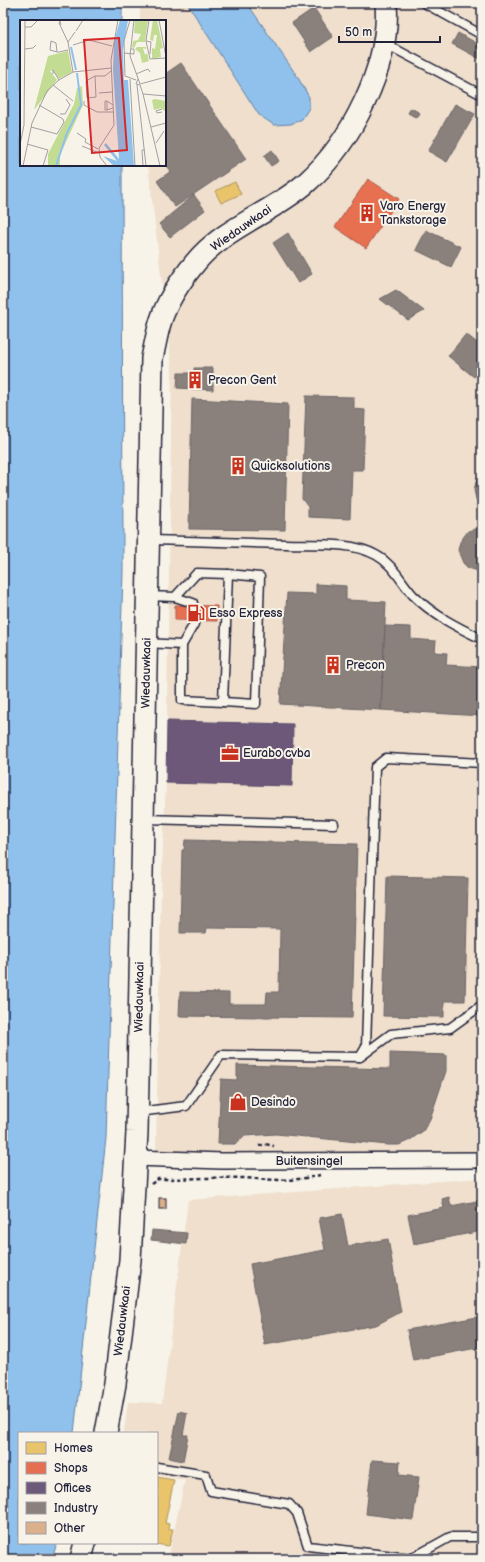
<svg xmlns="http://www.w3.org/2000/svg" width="485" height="1562" viewBox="0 0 485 1562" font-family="'Balsamiq Sans',sans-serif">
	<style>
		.built { fill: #efdfcc }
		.water { fill: #90c1ec; stroke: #6481a5 }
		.homes { fill: #e9c46a; stroke: #ad935c }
		.shops { fill: #e76f51; stroke: #ac584a }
		.offices { fill: #6d597a; stroke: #564867 }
		.industry { fill: #8a817c; stroke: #6b6468 }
		.building { fill: #dbb08c; stroke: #22223b }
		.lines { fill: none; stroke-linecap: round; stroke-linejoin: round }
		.lane-casing { stroke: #22223b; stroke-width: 11 }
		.street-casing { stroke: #22223b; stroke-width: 18 }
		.secondary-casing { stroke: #22223b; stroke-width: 24 }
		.path { stroke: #22223b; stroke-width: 2.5; stroke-dasharray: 4 3; stroke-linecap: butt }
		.lane { stroke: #f7f3e8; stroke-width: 8 }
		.street { stroke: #f7f3e8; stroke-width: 15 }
		.secondary { stroke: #f7f3e8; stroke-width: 21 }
		.labels { text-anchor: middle; stroke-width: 4; stroke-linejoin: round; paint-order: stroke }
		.poi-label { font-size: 12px; fill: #22223b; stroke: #f7f3e8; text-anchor: start }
		.street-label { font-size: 12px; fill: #22223b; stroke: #f7f3e8 }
		.inset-river { fill: none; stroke: #90c1ec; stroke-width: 2 }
		.inset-road { fill: none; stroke: #a29fa3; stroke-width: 1 }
		.view { fill: #d62828; fill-opacity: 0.15; stroke: #d62828; stroke-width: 2 }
		.inset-edge { fill: none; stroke: #22223b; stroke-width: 2 }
	</style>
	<rect width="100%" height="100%" fill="#f7f3e8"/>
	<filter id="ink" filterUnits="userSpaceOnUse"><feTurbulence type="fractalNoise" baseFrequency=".025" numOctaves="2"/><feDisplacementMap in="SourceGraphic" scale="8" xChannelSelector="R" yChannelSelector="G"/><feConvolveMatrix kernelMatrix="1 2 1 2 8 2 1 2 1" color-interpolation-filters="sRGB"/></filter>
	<g filter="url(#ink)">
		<g class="built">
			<polygon points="140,3 482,3 482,1152 396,1156 156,1152 161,891 166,783 172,368 148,165 165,165 165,21 140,21"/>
			<polygon points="482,1178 482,1559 168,1559 185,1480 157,1475 157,1433 124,1433 128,1402 162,1403 188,1200"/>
		</g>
		<g class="water">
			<polygon points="3,3 122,3 122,21 21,21 21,165 122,165 123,571 106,1138 74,1433 19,1433 19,1543 57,1543 52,1559 3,1559"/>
			<polygon points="187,3 247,3 297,76 309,97 309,108 302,119 291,124 274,125 259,115"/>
		</g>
		<g class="homes">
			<polygon points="235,182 241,194 221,203 215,191"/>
			<polygon points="157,1477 174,1480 165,1523 169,1524 168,1529 173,1529 169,1546 147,1543 157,1543"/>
		</g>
		<g class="shops">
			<polygon points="368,179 399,199 366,248 335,227"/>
			<polygon points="175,605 217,606 217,621 175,620"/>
		</g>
		<polygon class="offices" points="167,721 293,724 292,786 166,783"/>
		<g class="industry">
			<polygon points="347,3 359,3 360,6 347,7"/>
			<polygon points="314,8 333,37 311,52 292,23"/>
			<polygon points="458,33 482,46 482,60 452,44"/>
			<polygon points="181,63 246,159 175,207 157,181 171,171 165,163 165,74"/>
			<polygon points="455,104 475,114 447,162 428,151"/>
			<polygon points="411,108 420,113 417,118 408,113"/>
			<polygon points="272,150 279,161 271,166 264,156"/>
			<polygon points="194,195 205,210 170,237 159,224"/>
			<polygon points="426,230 461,247 451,267 416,250"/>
			<polygon points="288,233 312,274 298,283 273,243"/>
			<polygon points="396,290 424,311 408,320 380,299"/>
			<polygon points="466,334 482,347 482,368 474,377 448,356"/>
			<polygon points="194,368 213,368 213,390 177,388 178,373 194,373"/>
			<polygon points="306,396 354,397 354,409 365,410 363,470 352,470 350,519 308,517 308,507 302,499"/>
			<polygon points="192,399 288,404 285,530 189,529"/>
			<polygon points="482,473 482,509 476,499 474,490 476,482"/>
			<polygon points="482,527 482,572 468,568 463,563 458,550 460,542 468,531"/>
			<polygon points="316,584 346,586 346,600 386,602 381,710 280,704 287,593 316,594"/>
			<polygon points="385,626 411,627 411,639 436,641 435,652 447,653 446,665 482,667 482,716 381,710"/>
			<polygon points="185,840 357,844 352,1018 179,1016 180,992 229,993 229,1004 266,1004 267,992 279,992 280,929 207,928 206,933 180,933 182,850 184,850"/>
			<polygon points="387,876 468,878 465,1001 444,1001 444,1017 383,1016"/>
			<polygon points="390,1053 446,1055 446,1071 430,1119 423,1131 410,1140 399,1145 388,1145 276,1134 245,1136 235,1144 218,1144 221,1079 237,1080 237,1065 390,1069"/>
			<polygon points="449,1197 451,1206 482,1200 482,1231 414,1244 408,1215 444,1208 442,1199"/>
			<polygon points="342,1214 348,1246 388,1239 401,1312 376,1325 265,1345 250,1264 325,1250 319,1218"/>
			<polygon points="152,1230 187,1233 186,1244 151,1240"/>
			<polygon points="477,1317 482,1347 413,1360 407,1330"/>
			<polygon points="179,1411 187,1413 183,1435 188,1435 183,1461 169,1458"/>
			<polygon points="372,1460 400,1462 399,1475 419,1477 413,1520 366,1514"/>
		</g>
		<rect class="building" x="159" y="1198" width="7" height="11"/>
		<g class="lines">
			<g class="lane-casing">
				<g id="lane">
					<polyline points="424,3 482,35"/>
					<polyline points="384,43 482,95"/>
					<path d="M149,540C195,541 241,543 286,544C315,545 351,541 376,555C393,564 401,582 413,595C433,615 457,627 482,639"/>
					<polyline points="175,597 193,603 194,624 182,645"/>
					<polyline points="147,643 182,645 182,700 223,702 228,574 197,573 175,597 148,596"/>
					<polyline points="223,702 256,704 260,577 228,574"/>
					<polyline points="143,819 334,824"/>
					<polyline points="360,1057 366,1047 375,767 386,758 482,763"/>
					<polyline points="138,1112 186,1106 221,1055 360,1057 391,1034 450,1028 482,1005"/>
					<polyline points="157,1467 206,1475 211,1491 289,1504 297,1513 308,1546 412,1558 450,1537 482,1537"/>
				</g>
			</g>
			<g class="street-casing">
				<polyline id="street" points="135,1158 222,1161 482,1160"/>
			</g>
			<g class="secondary-casing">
				<g id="secondary">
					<path d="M106,1433L115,1384L130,1260L137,1132L152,358C155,346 157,332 161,320C168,299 181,280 195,263C224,227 272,213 306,183C351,143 391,65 386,3"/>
					<polyline points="81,1559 85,1543"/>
				</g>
			</g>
			<g class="path">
				<polyline points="259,1146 265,1144 274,1146"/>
				<path d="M151,1184L158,1179C186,1179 215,1177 244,1178C271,1180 292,1182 320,1175"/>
			</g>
			<use href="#lane" class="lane"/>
			<use href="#street" class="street"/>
			<use href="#secondary" class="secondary"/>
		</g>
	</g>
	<defs>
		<g id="building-bare" transform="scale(1.38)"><path d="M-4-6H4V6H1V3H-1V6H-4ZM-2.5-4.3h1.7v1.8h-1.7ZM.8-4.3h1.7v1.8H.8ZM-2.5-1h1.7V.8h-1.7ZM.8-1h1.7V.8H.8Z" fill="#c8321e" stroke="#f7f3e8" stroke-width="2.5" paint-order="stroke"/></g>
		<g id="fuel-bare" transform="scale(1.38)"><path d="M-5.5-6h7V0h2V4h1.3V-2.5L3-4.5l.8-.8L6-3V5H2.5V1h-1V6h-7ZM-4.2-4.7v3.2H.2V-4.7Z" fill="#c8321e" stroke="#f7f3e8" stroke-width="2.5" paint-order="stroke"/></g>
		<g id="office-bare" transform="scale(1.38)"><path d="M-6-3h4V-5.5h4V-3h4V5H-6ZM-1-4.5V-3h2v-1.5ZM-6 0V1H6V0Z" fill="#c8321e" stroke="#f7f3e8" stroke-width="2.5" paint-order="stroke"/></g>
		<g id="shop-bare" transform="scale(1.38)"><path d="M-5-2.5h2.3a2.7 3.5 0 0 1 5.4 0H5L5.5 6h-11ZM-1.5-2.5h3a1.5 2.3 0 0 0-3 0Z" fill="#c8321e" stroke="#f7f3e8" stroke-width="2.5" paint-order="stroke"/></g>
	</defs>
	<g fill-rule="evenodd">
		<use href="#building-bare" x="367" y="213"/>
		<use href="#building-bare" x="195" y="380"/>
		<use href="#building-bare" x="238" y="466"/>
		<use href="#fuel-bare" x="196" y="613"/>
		<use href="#building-bare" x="333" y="665"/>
		<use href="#office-bare" x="230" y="753"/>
		<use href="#shop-bare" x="238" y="1102"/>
	</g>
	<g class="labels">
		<g class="poi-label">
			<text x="380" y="210">Varo Energy<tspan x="380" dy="14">Tankstorage</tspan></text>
			<text x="208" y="384">Precon Gent</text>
			<text x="251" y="470">Quicksolutions</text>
			<text x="209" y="617">Esso Express</text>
			<text x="346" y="669">Precon</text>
			<text x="243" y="757">Eurabo cvba</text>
			<text x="251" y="1106">Desindo</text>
		</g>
		<g class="street-label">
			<text transform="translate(241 228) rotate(-35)" y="4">Wiedauwkaai</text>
			<text transform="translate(146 673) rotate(-89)" y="4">Wiedauwkaai</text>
			<text transform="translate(139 997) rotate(-89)" y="4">Wiedauwkaai</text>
			<text x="309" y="1165">Buitensingel</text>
			<text transform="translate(122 1321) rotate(-83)" y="4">Wiedauwkaai</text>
		</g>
	</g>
	<g transform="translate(20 20)">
		<rect width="146" height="146" fill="#f7f3e8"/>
		<path d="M115,0H128L125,22H117L114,28L112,27L113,21L118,20L121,14L114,13ZM133,0H137L143,28L140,29L141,37L132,39V28L135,29L137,15H134L133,21L130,20ZM117,27H126V29L123,28L125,35L127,33L129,41L122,43L120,33L115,29ZM48,31L52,52L39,59L33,50L30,51L37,60L14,90L28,36ZM62,66L63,85L40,135V146H28V134L54,84L57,68ZM135,79L146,81V92L141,88L134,90L132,80Z" fill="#c2dc93"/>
		<path d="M100,0H108L103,30L104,60H108L114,146H94L83,136L97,141L84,125L86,123L99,139L93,49L94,22Z" fill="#90c1ec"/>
		<path class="inset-river" d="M51,27L56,50M36,146L47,113L61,85L57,53"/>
		<path class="inset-road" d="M110,0L104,21L105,56L116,60M114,0L110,36L120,64M129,0L126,21L130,39L146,38M139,0L146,37M41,5L40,1L39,3L48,22L55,12M5,7H11L18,0M56,11L63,0M126,21L131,22L130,34M48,22L53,52M53,25L69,20L92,26M5,29L13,28L16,25L13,28M37,32L36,23L31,21L30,30L37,32H39L48,30M104,33L114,34V29H111M33,54V50L39,60M116,54L128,49L130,52M75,56L76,77L67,78L66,61L75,56H85L91,51M110,59L115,146M118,59L116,64L120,65L123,74L140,146M120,64L146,57M33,65L53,81M117,65L126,146M79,73L92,72M123,74L146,76M64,81V85L77,92H93M87,81H85V90H87M93,85L87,81V90L93,88M142,89L136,91L137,93L142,92M40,94H45L50,85L46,79M11,107L37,114L44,102L43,99L19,85M131,107L146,103M57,113L66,119L65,122L78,129M136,123L144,111M7,124L28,130L23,146M0,125L4,105L5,0M62,126L79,133M3,146L12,103L27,71L39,60L53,52L91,48M87,146L80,137L79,128L94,105L91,40L98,0M123,146L122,130H125"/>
		<path class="view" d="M99,18L107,130L72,133L64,20Z"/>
		<rect width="146" height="146" class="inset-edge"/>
	</g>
	<rect width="485" height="1562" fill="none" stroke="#f7f3e8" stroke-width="16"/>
	<rect x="8" y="8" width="469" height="1546" fill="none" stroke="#22223b" stroke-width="1.5" filter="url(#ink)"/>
	<rect x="18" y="1432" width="140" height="112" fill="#f7f3e8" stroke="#a29fa3"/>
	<rect x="26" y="1442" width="20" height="12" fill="#e9c46a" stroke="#a29fa3"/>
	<text x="54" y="1452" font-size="12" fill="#22223b">Homes</text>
	<rect x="26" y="1462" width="20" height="12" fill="#e76f51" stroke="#a29fa3"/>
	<text x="54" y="1472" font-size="12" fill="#22223b">Shops</text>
	<rect x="26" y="1482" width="20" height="12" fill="#6d597a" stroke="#a29fa3"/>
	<text x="54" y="1492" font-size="12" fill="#22223b">Offices</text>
	<rect x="26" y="1502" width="20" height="12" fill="#8a817c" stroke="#a29fa3"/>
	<text x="54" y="1512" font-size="12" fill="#22223b">Industry</text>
	<rect x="26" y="1522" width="20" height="12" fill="#dbb08c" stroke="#a29fa3"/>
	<text x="54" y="1532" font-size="12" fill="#22223b">Other</text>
	<path d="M339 36v6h101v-6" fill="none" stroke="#22223b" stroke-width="2"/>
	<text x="345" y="36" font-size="12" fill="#22223b" stroke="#f7f3e8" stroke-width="3" paint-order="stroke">50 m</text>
</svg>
